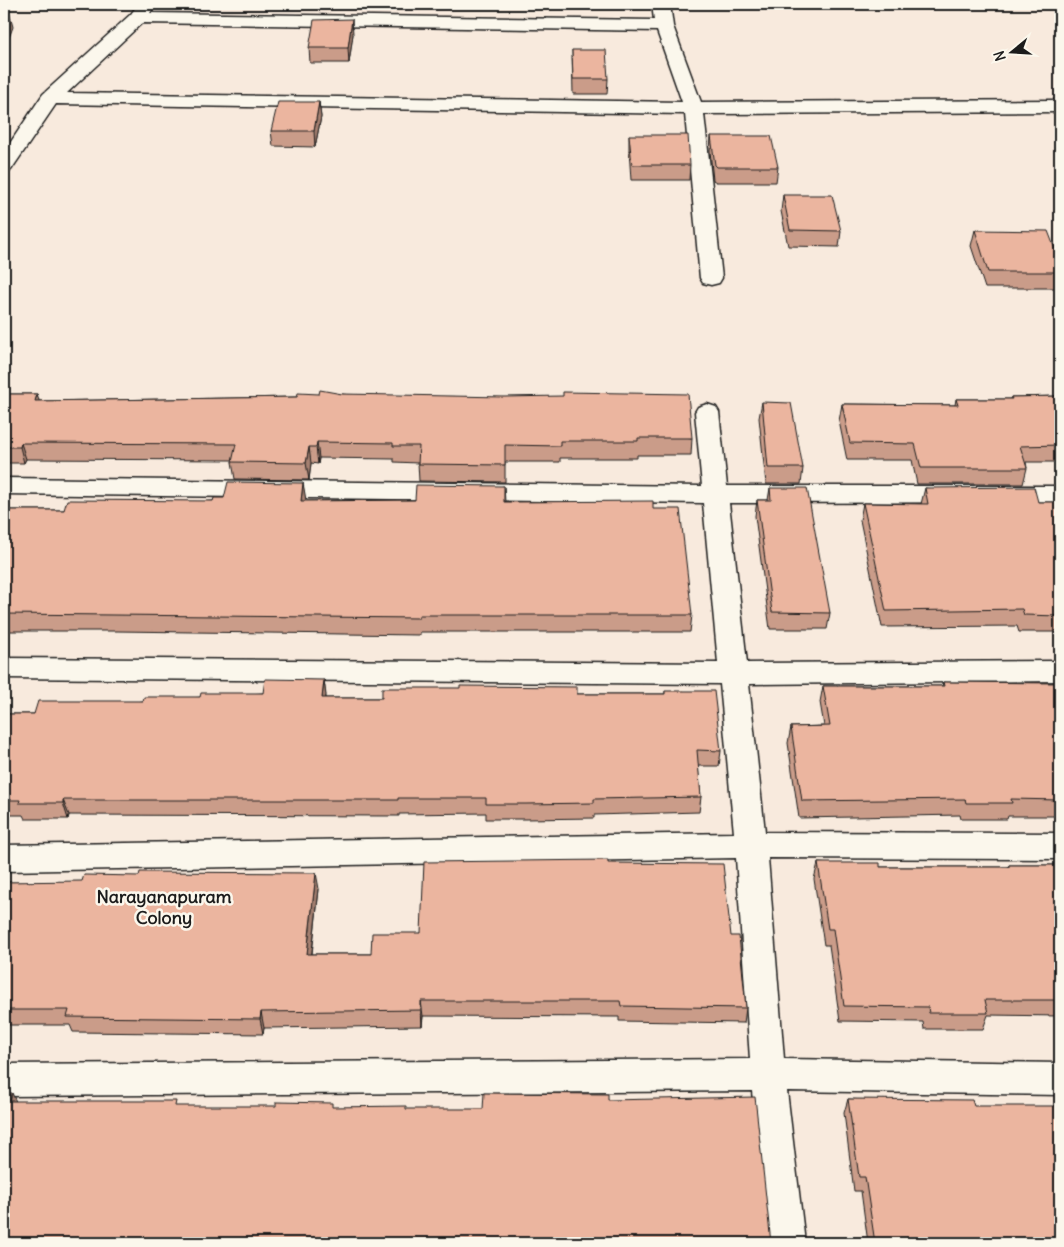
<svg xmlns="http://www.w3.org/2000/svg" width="1064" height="1247" viewBox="0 0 1064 1247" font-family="Delius,sans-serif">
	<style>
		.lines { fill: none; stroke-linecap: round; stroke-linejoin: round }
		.minor-casing { stroke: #1c1c1c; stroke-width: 3 }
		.minor { fill: #fbf7ec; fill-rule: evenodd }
		.wall { fill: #ca9c89; stroke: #1c1c1c }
		.shaded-wall { fill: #a47f6f; stroke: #1c1c1c }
		.building { fill: #ebb59f; stroke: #1c1c1c }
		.labels { text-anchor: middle; stroke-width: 5; stroke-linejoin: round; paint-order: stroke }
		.neighbourhood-label { font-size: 18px; font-weight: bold; fill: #1c1c1c; stroke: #fbf7ec }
	</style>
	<rect width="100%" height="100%" fill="#f8eadd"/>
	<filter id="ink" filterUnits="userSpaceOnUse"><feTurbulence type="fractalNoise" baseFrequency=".02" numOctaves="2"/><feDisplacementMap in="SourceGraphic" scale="10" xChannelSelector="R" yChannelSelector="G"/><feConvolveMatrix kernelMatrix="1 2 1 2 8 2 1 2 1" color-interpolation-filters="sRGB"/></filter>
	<g filter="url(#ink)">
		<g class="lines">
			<g class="minor-casing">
				<g id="minor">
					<path d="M138,4H156L150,13L654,20L652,4H670L673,26L701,102L1060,100V112L704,114L722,278L719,283L711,285L703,283L700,278L685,114L56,104L11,170L4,172V152L43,94L131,14ZM142,23L657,31L682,102L67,93Z"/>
					<polygon points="707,404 716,407 719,412 727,486 1060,486 1060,502 729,503 747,663 1060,661 1060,681 749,684 765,832 1060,833 1060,859 768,858 784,1059 1060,1063 1060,1095 787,1091 805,1243 767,1243 752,1091 4,1096 4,1064 750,1059 736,858 4,871 4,845 734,833 720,684 4,678 4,658 718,663 703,503 4,494 4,478 702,486 695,412 698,407"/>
				</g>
			</g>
			<use href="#minor" class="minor"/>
		</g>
		<g class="wall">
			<polygon points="353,34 349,63 310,63 309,48"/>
			<polygon points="572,50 608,79 607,94 573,94"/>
			<polygon points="319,102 321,117 315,147 273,146 271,131"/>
			<polygon points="629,135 690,165 689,180 631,180 629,150"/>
			<polygon points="711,136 778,167 776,182 716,182 713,180 710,151"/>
			<polygon points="783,195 841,231 839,247 788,246 781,211"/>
			<polygon points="975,230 1060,262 1060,288 985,288 971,246"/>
			<polygon points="4,394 37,394 39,401 297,397 342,394 692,438 691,455 637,455 637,458 560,458 560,462 505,462 505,482 419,481 418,463 394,462 394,459 319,458 318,464 311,463 309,480 235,479 232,462 233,460 26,459 24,463 4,463"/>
			<polygon points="1060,396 1060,462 1026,462 1027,468 1023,484 917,484 912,460 847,460 839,421 842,404 955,405 956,399 1010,399 1011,397"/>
			<polygon points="762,402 803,468 801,484 766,484 759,418"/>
			<polygon points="303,483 305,501 415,500 504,486 505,502 653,509 692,615 690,632 420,632 420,635 117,631 4,631 4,506 5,510 64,510 213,501 224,498"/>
			<polygon points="770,488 830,613 827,629 770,629 755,516 757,500 768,500"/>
			<polygon points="925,488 1038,502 1060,502 1060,632 1019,632 1017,626 882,627 860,520 863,503 921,504"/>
			<polygon points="324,680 326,698 382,698 577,694 665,694 665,691 721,751 719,766 698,766 701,797 699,812 594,815 594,818 526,819 486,819 486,813 399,814 399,816 69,815 68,819 25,819 23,815 4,815 4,714 34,714 143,701 263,693"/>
			<polygon points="943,682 1060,683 1060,816 1008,816 1007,819 961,819 960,815 799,818 788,743 791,727 824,726 820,702 823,686 942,686"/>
			<polygon points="608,863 731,936 746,1008 744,1023 619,1021 619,1017 423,1016 422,1026 264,1028 263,1034 73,1032 70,1025 4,1025 4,882 319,889 312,954 371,954 421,933"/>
			<polygon points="818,863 880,867 1008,867 1009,865 1060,865 1060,1016 988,1015 983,1029 924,1029 923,1022 840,1021 829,945 824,945 814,879"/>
			<polygon points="848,1099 974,1106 1060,1243 868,1243 861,1191 854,1191 844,1113"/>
		</g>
		<g class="shaded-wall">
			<polygon points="9,12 13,27 4,51 4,26"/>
			<polygon points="352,19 353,34 349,63 348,48"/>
			<polygon points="319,102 321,117 315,147 314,131"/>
			<polygon points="37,394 42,410 35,401"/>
			<polygon points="317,442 319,458 318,464 316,447"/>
			<polygon points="21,443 26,459 24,463 20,447"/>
			<polygon points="309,447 311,463 309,480 306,463"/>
			<polygon points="303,483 306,500 303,518 301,501"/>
			<polygon points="324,680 326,695 324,713 322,698"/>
			<polygon points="63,800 69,815 68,819 63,803"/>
			<polygon points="316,873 319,889 310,969 307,954"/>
			<polygon points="421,1001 423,1016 422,1026 421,1010"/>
			<polygon points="261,1012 264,1028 263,1034 260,1019"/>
			<polygon points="12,1093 19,1108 10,1101"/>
		</g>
		<g class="building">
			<polygon points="4,12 9,12 4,26"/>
			<polygon points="352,19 348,48 309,48 314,20"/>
			<polygon points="572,50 606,50 608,79 573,79"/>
			<polygon points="278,102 319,102 314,131 271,131"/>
			<polygon points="629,135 688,135 690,165 632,165"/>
			<polygon points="711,136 771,136 778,167 717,167 715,165"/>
			<polygon points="783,195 832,195 841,231 790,230"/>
			<polygon points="975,230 1048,231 1060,262 1060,272 988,272"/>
			<polygon points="320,390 342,394 504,397 563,396 563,392 688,394 692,438 638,438 638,441 560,441 560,446 505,445 505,465 418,464 419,446 393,446 393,443 317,442 316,447 309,447 306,463 232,462 236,444 21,443 20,447 4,447 4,394 37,394 35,401 297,397 298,393 319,394"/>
			<polygon points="1060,396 1060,445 1020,446 1027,468 921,468 915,444 850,443 842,404 958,405 956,399 1012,399 1011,397"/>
			<polygon points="762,402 791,403 803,468 768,468"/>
			<polygon points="228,482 303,483 301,501 415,500 416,485 504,486 504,502 653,501 653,509 680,509 692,615 419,615 419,618 113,615 4,614 4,510 64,510 67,500 213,501 214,498 224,498"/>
			<polygon points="1034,487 1038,502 1060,502 1060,616 1024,615 1022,609 886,611 863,503 928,504 925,488"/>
			<polygon points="770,488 807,488 830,613 772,612 757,500 771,500"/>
			<polygon points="265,679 324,680 322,698 382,698 382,688 460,688 460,686 577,687 577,694 665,694 665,691 714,691 721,751 697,750 701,797 594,799 594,803 526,804 486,804 486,798 398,798 398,800 63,800 63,803 19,803 20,800 4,800 4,714 34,714 38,701 143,701 144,697 200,697 201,693 263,693"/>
			<polygon points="943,682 1060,683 1060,800 1011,799 1012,803 966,803 965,799 802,801 791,727 830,726 823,686 944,686"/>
			<polygon points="608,860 608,863 723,864 731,936 739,936 746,1008 621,1006 620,1001 421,1001 421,1010 261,1012 260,1019 67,1017 69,1010 4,1010 4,882 82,881 84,875 139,876 140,872 316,873 307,954 371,954 372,933 421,933 424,862"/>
			<polygon points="818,863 880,863 880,867 1009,867 1009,865 1060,865 1060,1000 985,1000 988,1013 929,1013 928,1007 844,1006 833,929 828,929"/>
			<polygon points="4,1093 12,1093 10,1101 176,1101 175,1106 276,1106 276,1102 332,1103 332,1107 406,1106 406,1109 483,1109 484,1093 608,1094 608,1100 755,1097 771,1243 4,1243"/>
			<polygon points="848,1099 972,1100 974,1106 1060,1106 1060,1243 875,1243 865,1177 859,1177"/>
		</g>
	</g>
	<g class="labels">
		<g class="neighbourhood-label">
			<text x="164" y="903">Narayanapuram<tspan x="164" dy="21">Colony</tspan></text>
		</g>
	</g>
	<rect width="1064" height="1247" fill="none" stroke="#fbf7ec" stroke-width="20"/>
	<rect x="10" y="10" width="1044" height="1227" fill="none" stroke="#1c1c1c" stroke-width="2" filter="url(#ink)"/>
	<g transform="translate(1012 52) rotate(252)" stroke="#fbf7ec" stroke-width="4" paint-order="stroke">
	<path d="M0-4L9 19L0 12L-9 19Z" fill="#1c1c1c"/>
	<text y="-8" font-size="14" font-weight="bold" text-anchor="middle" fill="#1c1c1c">N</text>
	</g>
</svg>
